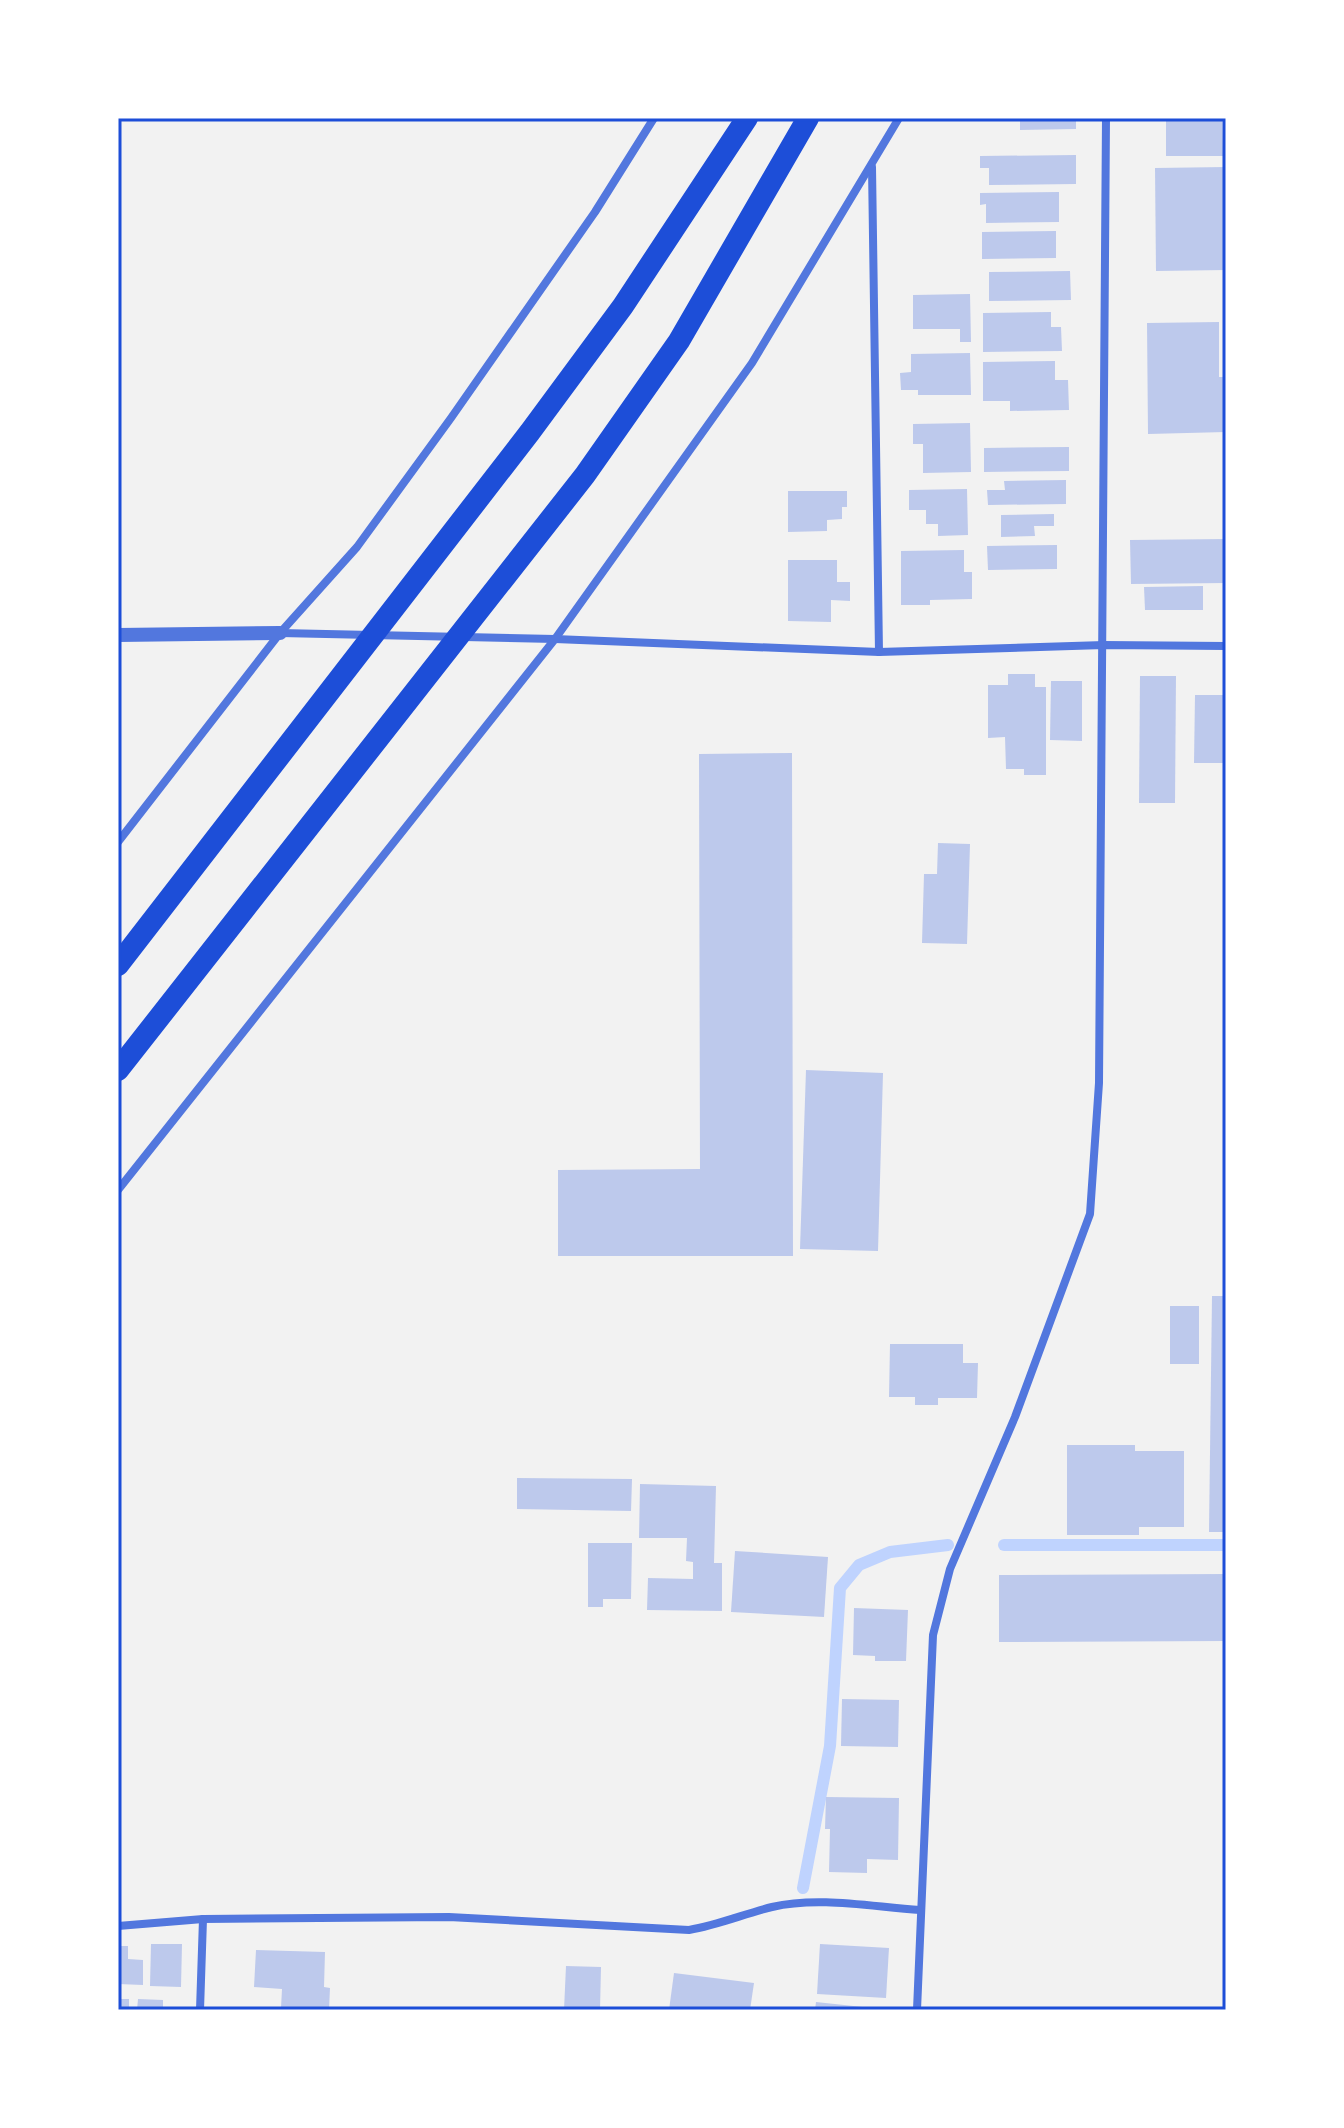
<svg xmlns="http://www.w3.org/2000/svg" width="1344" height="2128" viewBox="0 0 1344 2128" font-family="Commissioner,sans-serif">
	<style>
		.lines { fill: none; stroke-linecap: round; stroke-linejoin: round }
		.stream { stroke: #bfd3fe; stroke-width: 12 }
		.building { fill: #bdc9ec }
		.minor { stroke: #5277de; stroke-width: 8 }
		.tertiary { stroke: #5277de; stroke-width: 14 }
		.trunk { stroke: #1d4ed8; stroke-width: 22 }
		.neatline { fill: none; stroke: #1d4ed8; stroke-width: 3 }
	</style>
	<rect width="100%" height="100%" fill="#f2f2f2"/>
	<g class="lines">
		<g class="stream">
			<polyline points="1004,1545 1226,1545"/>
			<polyline points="803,1888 830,1746 840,1588 859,1565 890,1552 948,1545"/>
		</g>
	</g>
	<g class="building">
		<polygon points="1020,118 1076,118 1076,129 1020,130"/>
		<polygon points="1166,118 1222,118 1223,156 1166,156"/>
		<polygon points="1076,155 1076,184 989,185 989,168 980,168 980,156"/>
		<polygon points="1226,167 1226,270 1156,271 1155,168"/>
		<polygon points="1059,192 1059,222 986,223 986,204 980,205 980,193"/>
		<polygon points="1056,231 1056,258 982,259 982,232"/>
		<polygon points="1070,271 1071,300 989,301 989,272"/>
		<polygon points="970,294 971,342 960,342 960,329 913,329 913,295"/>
		<polygon points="1051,312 1051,327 1061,327 1062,351 983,352 983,313"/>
		<polygon points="1219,322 1219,377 1226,377 1226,432 1148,434 1147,323"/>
		<polygon points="970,353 971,395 918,395 918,390 901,390 900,373 911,372 911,354"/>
		<polygon points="1055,361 1055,380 1068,380 1069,410 1010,411 1010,401 983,401 983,362"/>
		<polygon points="970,423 971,472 923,473 923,444 913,444 913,424"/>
		<polygon points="1069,447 1069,471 984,472 984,448"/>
		<polygon points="1066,480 1066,504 988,505 987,490 1005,490 1004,481"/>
		<polygon points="967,489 968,535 938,536 938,524 926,524 926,510 909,510 909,490"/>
		<polygon points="788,491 847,491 847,507 842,507 842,519 827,520 827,531 788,532"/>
		<polygon points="1054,514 1054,526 1034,526 1035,536 1001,537 1001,515"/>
		<polygon points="1226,539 1226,583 1131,584 1130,540"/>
		<polygon points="1057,545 1057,569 988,570 987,546"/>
		<polygon points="964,550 964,572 972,572 972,599 930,600 930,605 901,605 901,551"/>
		<polygon points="788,560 837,560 837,582 850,582 850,601 831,600 831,622 788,621"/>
		<polygon points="1203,586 1203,610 1145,610 1144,587"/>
		<polygon points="1008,674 1035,674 1035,687 1046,687 1046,775 1024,775 1024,769 1006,769 1005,737 988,738 988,685 1008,685"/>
		<polygon points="1140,676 1176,676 1175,803 1139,803"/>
		<polygon points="1051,681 1082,681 1082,741 1050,740"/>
		<polygon points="1195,695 1226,695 1226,763 1194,763"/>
		<polygon points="792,753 793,1256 558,1256 558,1170 700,1169 699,754"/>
		<polygon points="938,843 970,844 967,944 922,943 924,874 937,874"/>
		<polygon points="806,1070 883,1073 878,1251 800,1249"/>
		<polygon points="1212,1296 1226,1296 1226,1532 1209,1532"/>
		<rect x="1170" y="1306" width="29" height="58"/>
		<polygon points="890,1344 963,1344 963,1363 978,1363 977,1398 938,1398 938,1405 915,1405 915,1397 889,1397"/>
		<polygon points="1067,1445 1135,1445 1135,1451 1184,1451 1184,1527 1139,1527 1139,1535 1067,1535"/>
		<polygon points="517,1478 632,1479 631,1511 517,1509"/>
		<polygon points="640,1484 716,1486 714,1563 722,1563 722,1611 647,1610 648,1578 693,1579 693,1562 686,1561 687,1538 639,1538"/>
		<polygon points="588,1543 632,1543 631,1599 603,1599 603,1607 588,1607"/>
		<polygon points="735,1551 828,1557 824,1617 731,1612"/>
		<polygon points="1226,1574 1226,1641 999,1642 999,1575"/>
		<polygon points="854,1608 908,1610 906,1661 875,1661 875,1656 853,1655"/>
		<polygon points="842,1699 899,1700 898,1747 841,1746"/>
		<polygon points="826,1797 899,1798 898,1860 867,1859 867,1873 829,1872 830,1829 825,1829"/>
		<polygon points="151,1944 182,1944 181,1987 150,1986"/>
		<polygon points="820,1944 889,1948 886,1998 817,1994"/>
		<polygon points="118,1946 128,1946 128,1959 143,1960 143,1985 118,1984"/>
		<polygon points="256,1950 325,1952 324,1987 330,1988 329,2010 281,2008 282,1989 254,1987"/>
		<polygon points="566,1966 601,1967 600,2010 564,2010"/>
		<polygon points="674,1973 754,1983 750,2010 669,2010"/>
		<rect x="118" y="1999" width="11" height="11"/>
		<polygon points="138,1999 163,2000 163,2010 137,2010"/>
		<polygon points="816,2002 872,2008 872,2010 815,2010"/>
	</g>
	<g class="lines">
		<g class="minor">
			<polyline points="872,167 879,652"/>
			<polyline points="280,633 555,639 879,652 1104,645 1226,646"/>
			<polyline points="118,842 280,633 357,547 451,418 595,212 654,118"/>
			<polyline points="118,1190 555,639 752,363 899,118"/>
			<path d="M118,1926L203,1919L449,1917L689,1930C718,1925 744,1914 772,1907C819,1896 872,1907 920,1910"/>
			<polyline points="200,2010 203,1919"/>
			<polyline points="917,2010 933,1635 950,1569 1015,1417 1090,1214 1099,1083 1106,118"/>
		</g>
		<polyline class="tertiary" points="118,635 280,633"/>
		<g class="trunk">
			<polyline points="118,965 530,432 623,306 747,118"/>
			<polyline points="118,1070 585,475 679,341 808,118"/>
		</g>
	</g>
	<rect width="1344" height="2128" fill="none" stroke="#ffffff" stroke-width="240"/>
	<rect x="120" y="120" width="1104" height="1888" class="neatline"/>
</svg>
